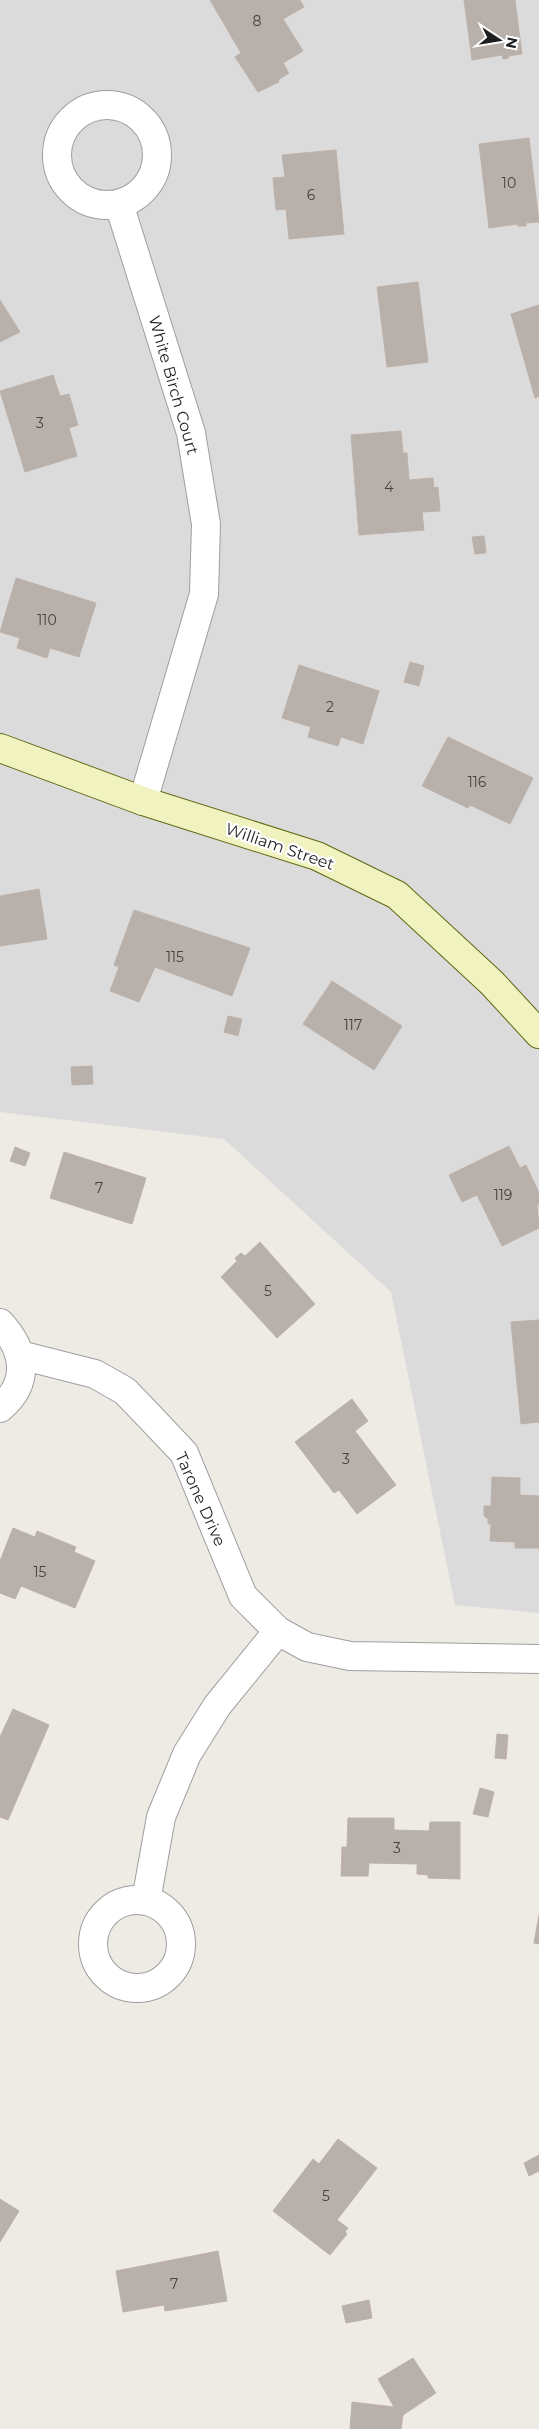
<svg xmlns="http://www.w3.org/2000/svg" width="539" height="2429" viewBox="0 0 539 2429" font-family="Montserrat,sans-serif">
	<style>
		.residential { fill: #dcdbdb }
		.building { fill: #b7b0ab; stroke: #beb2a9 }
		.lines { fill: none; stroke-linecap: round; stroke-linejoin: round }
		.street-casing { stroke: #9f9f9f; stroke-width: 30 }
		.secondary-casing { stroke: #606812; stroke-width: 30 }
		.street { stroke: #fff; stroke-width: 28 }
		.secondary { stroke: #f0f2bf; stroke-width: 28 }
		.labels { text-anchor: middle; stroke-width: 4.5; stroke-linejoin: round; paint-order: stroke }
		.number-label { font-size: 14px; fill: #444241 }
		.street-label { font-size: 16px; fill: #1e1e1e; stroke: #fff }
	</style>
	<rect width="100%" height="100%" fill="#eeebe5"/>
	<polygon class="residential" points="0,0 539,0 539,1613 455,1605 391,1292 224,1139 0,1112"/>
	<g class="building">
		<polygon points="210,0 300,0 304,7 283,19 303,51 283,63 289,73 278,80 279,82 258,92 235,57 241,53"/>
		<polygon points="464,0 515,0 522,54 508,56 509,58 503,59 502,55 472,60"/>
		<polygon points="529,138 539,222 526,223 526,226 518,226 518,224 489,228 479,144"/>
		<polygon points="336,150 344,234 289,239 286,209 276,210 273,178 285,177 282,155"/>
		<polygon points="418,282 428,362 387,367 377,287"/>
		<polygon points="0,300 20,332 0,342"/>
		<polygon points="539,305 539,396 535,398 511,314"/>
		<polygon points="53,375 60,396 69,394 78,425 69,428 77,456 25,472 0,391"/>
		<polygon points="401,431 403,453 407,453 409,480 433,478 434,488 438,487 440,511 422,512 424,530 359,535 351,435"/>
		<polygon points="484,536 486,553 475,554 472,537"/>
		<polygon points="16,578 96,603 79,657 50,648 47,658 17,648 20,638 0,632"/>
		<polygon points="410,662 424,666 419,686 404,682"/>
		<polygon points="299,665 379,691 363,744 341,737 338,746 308,737 311,727 282,718"/>
		<polygon points="448,737 533,778 510,824 470,805 468,808 422,786"/>
		<polygon points="39,889 47,939 0,946 0,896"/>
		<polygon points="134,910 250,948 232,996 155,967 139,1002 110,991 119,967 114,965"/>
		<polygon points="332,981 402,1026 374,1070 303,1024"/>
		<polygon points="228,1016 242,1019 238,1036 224,1032"/>
		<polygon points="92,1066 93,1084 72,1085 71,1067"/>
		<polygon points="509,1146 520,1168 526,1165 539,1193 539,1204 537,1205 539,1228 502,1246 477,1195 462,1202 449,1175"/>
		<polygon points="15,1147 30,1153 25,1166 10,1161"/>
		<polygon points="64,1152 146,1178 132,1224 50,1198"/>
		<polygon points="260,1242 315,1304 277,1338 221,1277 237,1261 235,1258 241,1253 245,1256"/>
		<polygon points="539,1320 539,1422 521,1424 511,1322"/>
		<polygon points="352,1399 368,1421 355,1431 396,1485 357,1514 339,1490 334,1493 295,1442"/>
		<polygon points="492,1477 520,1478 520,1495 539,1496 539,1548 515,1548 515,1542 490,1541 491,1524 488,1524 488,1519 484,1516 484,1506 491,1506"/>
		<polygon points="13,1528 35,1537 37,1531 76,1547 74,1552 95,1561 75,1608 21,1586 15,1599 0,1593 0,1561"/>
		<polygon points="13,1709 49,1725 8,1820 0,1817 0,1737"/>
		<polygon points="497,1734 508,1735 506,1759 495,1758"/>
		<polygon points="480,1788 494,1792 488,1817 473,1814"/>
		<polygon points="348,1818 394,1818 394,1830 429,1831 430,1822 460,1822 460,1879 428,1878 428,1875 417,1874 417,1864 369,1863 368,1876 341,1876 342,1847 347,1847"/>
		<polygon points="539,1915 539,1944 534,1943"/>
		<polygon points="338,2139 377,2168 337,2220 348,2228 345,2232 347,2234 330,2255 273,2211 313,2159 319,2164"/>
		<polygon points="539,2155 539,2171 529,2176 524,2163"/>
		<polygon points="0,2199 19,2211 0,2242"/>
		<polygon points="218,2251 227,2301 165,2311 164,2305 123,2312 116,2271"/>
		<polygon points="369,2300 372,2318 346,2323 342,2306"/>
		<polygon points="413,2358 436,2393 403,2415 401,2429 350,2429 352,2402 394,2407 378,2379"/>
	</g>
	<g class="lines">
		<g class="street-casing">
			<g id="street">
				<circle cx="107" cy="155" r="50"/>
				<polyline points="119,204 191,433 206,524 204,594 143,801"/>
				<path d="M0,1323C25,1350 31,1382 0,1408"/>
				<polyline points="20,1355 95,1374 125,1391 149,1416 184,1453 243,1596 278,1631 307,1647 350,1656 539,1659"/>
				<circle cx="137" cy="1944" r="44"/>
				<polyline points="146,1901 161,1817 187,1754 217,1706 278,1631"/>
			</g>
		</g>
		<g class="secondary-casing">
			<polyline id="secondary" points="0,748 143,801 317,856 397,895 492,983 539,1034"/>
		</g>
		<use href="#street" class="street"/>
		<use href="#secondary" class="secondary"/>
	</g>
	<g class="labels">
		<g class="number-label">
			<text x="257" y="26">8</text>
			<text x="509" y="188">10</text>
			<text x="311" y="200">6</text>
			<text x="40" y="428">3</text>
			<text x="389" y="492">4</text>
			<text x="47" y="625">110</text>
			<text x="330" y="712">2</text>
			<text x="477" y="787">116</text>
			<text x="175" y="962">115</text>
			<text x="353" y="1030">117</text>
			<text x="99" y="1193">7</text>
			<text x="503" y="1200">119</text>
			<text x="268" y="1296">5</text>
			<text x="346" y="1464">3</text>
			<text x="40" y="1577">15</text>
			<text x="397" y="1853">3</text>
			<text x="326" y="2201">5</text>
			<text x="174" y="2289">7</text>
		</g>
		<g class="street-label">
			<text transform="translate(174 385) rotate(74)" y="6">White Birch Court</text>
			<text transform="translate(280 846) rotate(19)" y="6">William Street</text>
			<text transform="translate(201 1499) rotate(66)" y="6">Tarone Drive</text>
		</g>
	</g>
	<g transform="translate(499 40) rotate(102)" stroke="#ffffff" stroke-width="4" paint-order="stroke">
	<path d="M0-4L9 19L0 12L-9 19Z" fill="#1e1e1e"/>
	<text y="-8" font-size="14" font-weight="bold" text-anchor="middle" fill="#1e1e1e">N</text>
	</g>
</svg>
